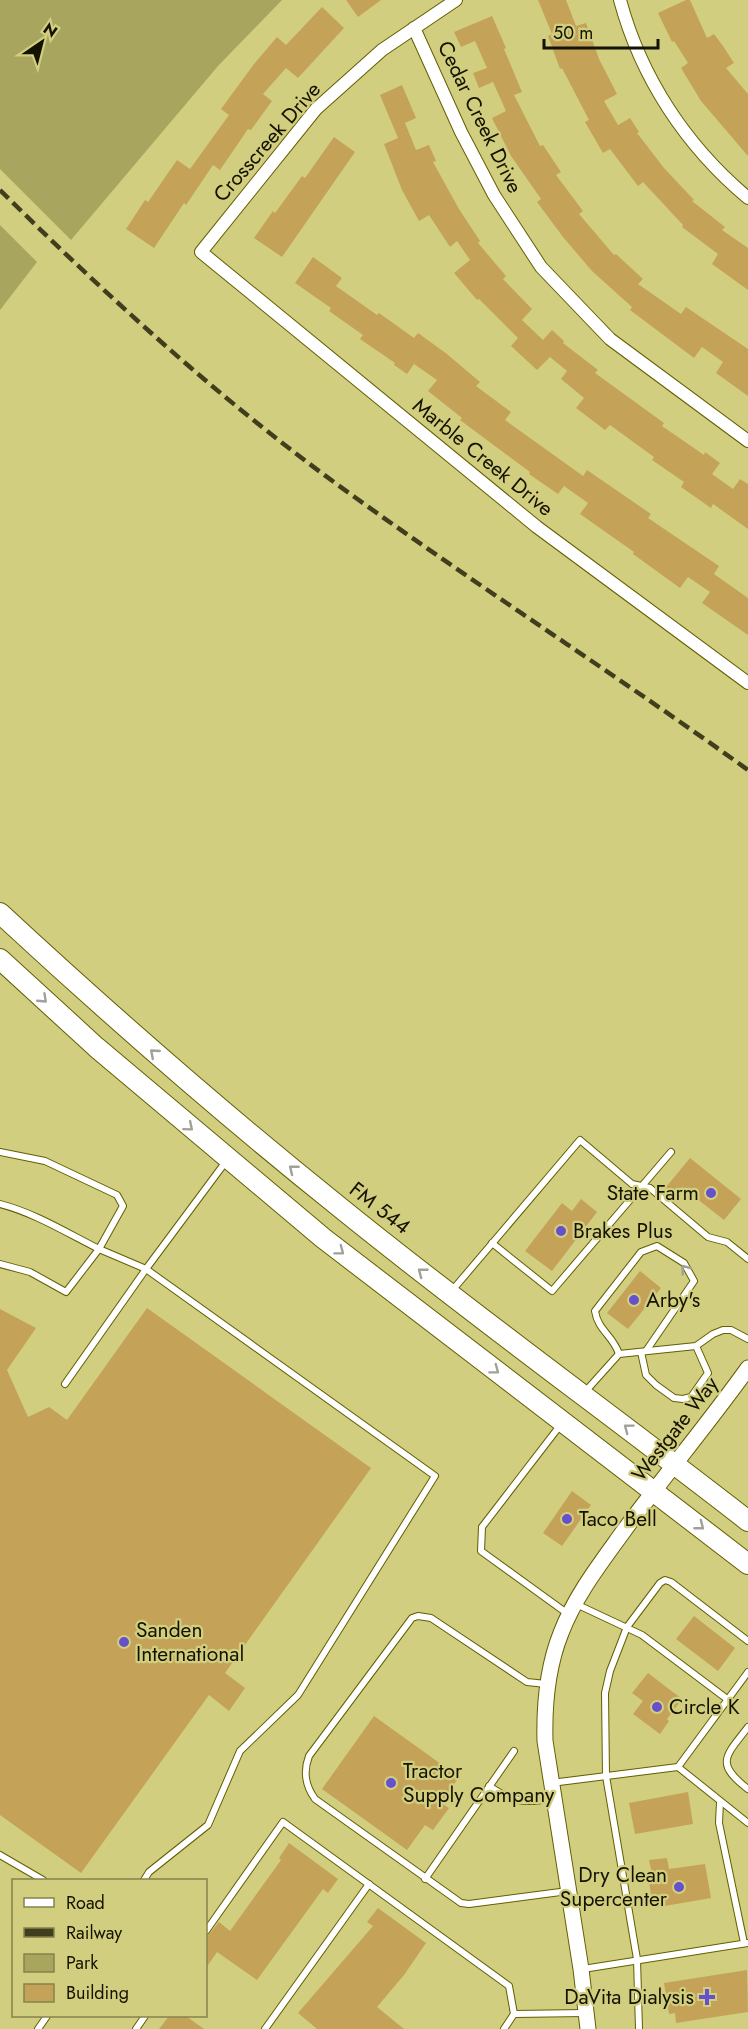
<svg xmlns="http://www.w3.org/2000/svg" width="748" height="2029" viewBox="0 0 748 2029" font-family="Jost,sans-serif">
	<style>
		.green { fill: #a8a55e }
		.building { fill: #c4a359 }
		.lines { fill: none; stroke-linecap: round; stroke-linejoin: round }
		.service-casing { stroke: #635e00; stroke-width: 8 }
		.minor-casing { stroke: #635e00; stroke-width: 14 }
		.tertiary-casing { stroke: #635e00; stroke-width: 17 }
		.primary-casing { stroke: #635e00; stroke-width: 22 }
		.service { stroke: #fff; stroke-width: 6 }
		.minor { stroke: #fff; stroke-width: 12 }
		.tertiary { stroke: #fff; stroke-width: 15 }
		.primary { stroke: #fff; stroke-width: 20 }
		.rail { stroke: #413e1e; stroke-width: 4.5; stroke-dasharray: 12 6; stroke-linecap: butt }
		.oneway { stroke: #a1a099 }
		.poi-dot { fill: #6651ca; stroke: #d2ce7f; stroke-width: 2 }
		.labels { text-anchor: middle; stroke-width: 4.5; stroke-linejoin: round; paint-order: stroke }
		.street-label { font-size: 21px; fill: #141200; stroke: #d2ce7f }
		.poi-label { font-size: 21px; fill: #141200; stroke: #d2ce7f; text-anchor: start }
	</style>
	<rect width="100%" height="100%" fill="#d2ce7f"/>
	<g class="green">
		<polygon points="0,0 282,0 218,66 71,240 0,169"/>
		<polygon points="0,225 37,262 0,310"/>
	</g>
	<g class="building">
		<polygon points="346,0 381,0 358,17"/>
		<polygon points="538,0 566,0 576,26 586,23 599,59 617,94 604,101 618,125 630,118 639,132 637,133 664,168 694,200 692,201 725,227 722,230 748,248 748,290 712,264 718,254 682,227 683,225 643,182 638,186 610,149 603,153 585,122 589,120 562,68 560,69 548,36 552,34"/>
		<polygon points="686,0 690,0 707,38 714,34 723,46 734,63 726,68 748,94 748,156 701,101 681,68 688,63 674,41 672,42 658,13"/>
		<polygon points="322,7 344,28 298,78 286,68 263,94 272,101 251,130 248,129 220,170 213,165 186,205 184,203 154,248 126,229 145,200 148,202 177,160 190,169 229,115 221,109 254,64 277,37 286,45"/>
		<polygon points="492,16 506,48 504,49 522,92 514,95 540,146 543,145 561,172 556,175 583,211 579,214 614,255 616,254 643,279 638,284 681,314 686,307 748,349 748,396 716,373 723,362 702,347 694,358 630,310 632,307 592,271 563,237 537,202 541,199 511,156 492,118 506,111 493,82 479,88 473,73 487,68 475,41 461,47 454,32"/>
		<polygon points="402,85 416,118 405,123 416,150 429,145 436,161 433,162 459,209 480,241 478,243 506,276 503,279 532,309 522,320 543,340 552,330 564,341 563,343 598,370 595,373 664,423 662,426 704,455 705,452 720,463 712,474 733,489 740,479 748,484 748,529 713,504 711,508 681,487 684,482 652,460 654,457 610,425 605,430 576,408 584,398 561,379 567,371 550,357 537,370 511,346 518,338 479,299 477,300 454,273 470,260 457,241 450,247 429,215 419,221 402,190 384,144 398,138 380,95"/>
		<polygon points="334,137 355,152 282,257 254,238 273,211 275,213 302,176 305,178"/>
		<polygon points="313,257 342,278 336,286 377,315 379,313 414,338 418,333 447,354 480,382 476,386 511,412 505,420 583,476 587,470 651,514 648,518 719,566 714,574 748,598 748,635 702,603 710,592 688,577 680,588 633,554 634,552 580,514 588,503 564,486 558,494 529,474 530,472 460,420 462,418 428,391 437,380 414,364 407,374 394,365 395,363 360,339 363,335 329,311 331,308 295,283"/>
		<polygon points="690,1158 741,1199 724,1220 682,1187 672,1200 662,1192"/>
		<polygon points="581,1199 597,1212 552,1271 525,1251 562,1203 572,1211"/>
		<polygon points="640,1271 661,1288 628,1329 607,1313"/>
		<polygon points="147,1308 371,1468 225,1673 245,1688 229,1711 209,1695 81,1873 0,1815 0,1309 36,1328 7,1370 28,1417 49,1407 67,1420"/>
		<polygon points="572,1491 591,1505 562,1546 543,1533"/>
		<polygon points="694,1616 735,1648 718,1671 676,1639"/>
		<polygon points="648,1673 682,1699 667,1719 669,1721 660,1734 633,1714 643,1701 632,1693"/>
		<polygon points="374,1716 459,1777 441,1803 449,1808 433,1830 425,1825 407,1850 322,1789"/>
		<polygon points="688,1792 693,1824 635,1834 629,1803"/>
		<polygon points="289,1843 338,1879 328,1893 323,1889 257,1980 217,1952 206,1968 206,1938 219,1922 230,1931 281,1860 279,1858"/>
		<polygon points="667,1858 669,1869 705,1864 711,1898 653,1908 648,1875 652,1874 649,1860"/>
		<polygon points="378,1908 426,1943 404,1975 377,2007 404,2029 317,2029 298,2013 373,1926 367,1922"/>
		<polygon points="747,1970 748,2012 676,2023 675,2013 669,2014 664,1983"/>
		<polygon points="169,2016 186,2016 204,2029 159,2029"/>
	</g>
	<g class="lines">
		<g class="service-casing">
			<g id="service">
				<path d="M0,1152L45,1161L117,1195L123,1206L99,1249C67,1233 35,1213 0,1204"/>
				<polyline points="492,1243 552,1291 671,1152"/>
				<polyline points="0,1264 30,1272 66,1292 99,1249 146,1269 227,1160"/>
				<polyline points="450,1293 580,1140 632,1184 650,1188 708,1237 727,1242 748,1259"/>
				<polyline points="641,1352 646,1375 656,1385 674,1398 683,1399 691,1397 708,1373 696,1346"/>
				<path d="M619,1354C613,1335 598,1331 595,1311L641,1252L657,1246L684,1263L694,1281L646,1351"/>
				<polyline points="65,1384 146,1269 435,1476 298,1695 240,1751 208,1825 149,1872 144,1880"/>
				<polyline points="584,1393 619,1354 696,1346 713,1334 723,1330 731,1330 748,1339"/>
				<polyline points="562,1423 482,1527 481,1551 568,1614"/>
				<polyline points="576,1604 642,1635 727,1699"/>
				<path d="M546,1684L527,1682L431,1618L418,1616L412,1618L309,1756C303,1772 305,1785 315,1799L461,1903L469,1904L568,1891"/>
				<path d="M748,1727C726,1756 714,1763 748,1789"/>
				<polyline points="678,1767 748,1823"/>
				<polyline points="551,1783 678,1767 748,1672"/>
				<path d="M489,1786C513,1802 525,1804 553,1798"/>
				<polyline points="720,1802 719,1823 744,1943"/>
				<polyline points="0,1855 43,1880"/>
				<polyline points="425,1879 514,1751"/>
				<polyline points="206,1931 283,1822 509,1986 514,2014 585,2013"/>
				<polyline points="583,1969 748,1943"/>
				<polyline points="38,2029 47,2016"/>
				<polyline points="136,2029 145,2016"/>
				<polyline points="265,2029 369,1884"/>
				<polyline points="504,2029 514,2014"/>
				<polyline points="639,2029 637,1959 606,1776 605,1693 610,1671 627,1627 660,1583 665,1580 671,1582 748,1641"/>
			</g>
		</g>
		<g class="minor-casing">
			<g id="minor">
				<polyline points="456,0 382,50 316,109 201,252 537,527 748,683"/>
				<path d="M620,0C641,78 686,146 748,198"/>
				<polyline points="414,28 461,132 494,195 541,267 610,339 748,441"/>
			</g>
		</g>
		<g class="tertiary-casing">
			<path id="tertiary" d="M588,2029L581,1969L545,1741C544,1704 547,1668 561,1633C575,1596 600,1564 623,1532C664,1476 708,1424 748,1368"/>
		</g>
		<g class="primary-casing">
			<g id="primary">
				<path d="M0,913C109,1014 221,1112 337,1205C471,1314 612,1415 748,1521"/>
				<polyline points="0,959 96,1047 323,1238 748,1564"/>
			</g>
		</g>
		<use href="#service" class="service"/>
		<use href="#minor" class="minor"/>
		<use href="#tertiary" class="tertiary"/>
		<use href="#primary" class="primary"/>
		<path class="rail" d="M0,190C111,300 228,407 356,498C485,591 619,677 748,770"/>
	</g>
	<defs><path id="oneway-chevron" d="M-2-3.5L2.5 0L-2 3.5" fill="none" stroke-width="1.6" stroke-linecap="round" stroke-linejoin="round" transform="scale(1.5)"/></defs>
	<g class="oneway">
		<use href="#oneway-chevron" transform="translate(43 999) rotate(43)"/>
		<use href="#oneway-chevron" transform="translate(154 1053) rotate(-139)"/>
		<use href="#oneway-chevron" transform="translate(189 1127) rotate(40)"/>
		<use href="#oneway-chevron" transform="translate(293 1169) rotate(-141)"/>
		<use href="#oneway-chevron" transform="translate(340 1251) rotate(37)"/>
		<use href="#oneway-chevron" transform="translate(685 1269) rotate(-127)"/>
		<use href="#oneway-chevron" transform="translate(422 1272) rotate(-142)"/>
		<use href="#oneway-chevron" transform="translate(495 1370) rotate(37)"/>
		<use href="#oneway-chevron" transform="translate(628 1428) rotate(-143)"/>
		<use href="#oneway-chevron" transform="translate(700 1526) rotate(38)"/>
	</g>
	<g class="poi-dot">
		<circle cx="711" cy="1193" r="6"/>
		<circle cx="561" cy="1231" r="6"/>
		<circle cx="634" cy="1300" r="6"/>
		<circle cx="567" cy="1519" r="6"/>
		<circle cx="124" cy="1642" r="6"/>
		<circle cx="657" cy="1707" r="6"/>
		<circle cx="391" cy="1783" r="6"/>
		<circle cx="679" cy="1887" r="6"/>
		<path d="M704 1988h6v6h6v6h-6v6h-6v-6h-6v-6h6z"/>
	</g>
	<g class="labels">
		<g class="street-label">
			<text transform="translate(480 117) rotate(64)" y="7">Cedar Creek Drive</text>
			<text transform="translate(267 142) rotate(-49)" y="7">Crosscreek Drive</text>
			<text transform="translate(483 457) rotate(39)" y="7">Marble Creek Drive</text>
			<text transform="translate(380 1208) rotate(38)" y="7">FM 544</text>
			<text transform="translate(675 1429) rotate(-52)" y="7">Westgate Way</text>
		</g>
		<g class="poi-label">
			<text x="699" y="1200" text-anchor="end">State Farm</text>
			<text x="573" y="1238">Brakes Plus</text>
			<text x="646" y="1307">Arby's</text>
			<text x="579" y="1526">Taco Bell</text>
			<text x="136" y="1637">Sanden<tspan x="136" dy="24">International</tspan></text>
			<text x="669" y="1714">Circle K</text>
			<text x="403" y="1778">Tractor<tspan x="403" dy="24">Supply Company</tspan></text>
			<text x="667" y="1882" text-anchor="end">Dry Clean<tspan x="667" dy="24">Supercenter</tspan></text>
			<text x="694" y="2004" text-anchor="end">DaVita Dialysis</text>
		</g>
	</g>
	<rect x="12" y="1879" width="195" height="138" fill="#d2ce7f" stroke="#86834c" stroke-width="1.5"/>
	<rect x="24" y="1898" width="30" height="9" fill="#ffffff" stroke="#86834c" stroke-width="1.5"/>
	<text x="66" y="1909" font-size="18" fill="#141200">Road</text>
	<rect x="24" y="1928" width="30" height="9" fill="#413e1e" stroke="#86834c" stroke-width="1.5"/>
	<text x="66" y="1939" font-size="18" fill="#141200">Railway</text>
	<rect x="24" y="1954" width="30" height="18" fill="#a8a55e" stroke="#86834c" stroke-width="1.5"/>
	<text x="66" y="1969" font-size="18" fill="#141200">Park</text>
	<rect x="24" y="1984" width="30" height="18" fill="#c4a359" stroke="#86834c" stroke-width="1.5"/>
	<text x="66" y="1999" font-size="18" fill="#141200">Building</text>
	<g transform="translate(42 42) rotate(35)" stroke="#d2ce7f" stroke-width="4.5" paint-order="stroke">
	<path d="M0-4.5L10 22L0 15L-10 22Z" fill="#141200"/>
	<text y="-9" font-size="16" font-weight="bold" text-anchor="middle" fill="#141200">N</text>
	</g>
	<path d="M544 39v9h114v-9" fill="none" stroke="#141200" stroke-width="3"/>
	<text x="553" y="39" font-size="18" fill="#141200" stroke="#d2ce7f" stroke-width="4.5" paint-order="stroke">50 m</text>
</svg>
